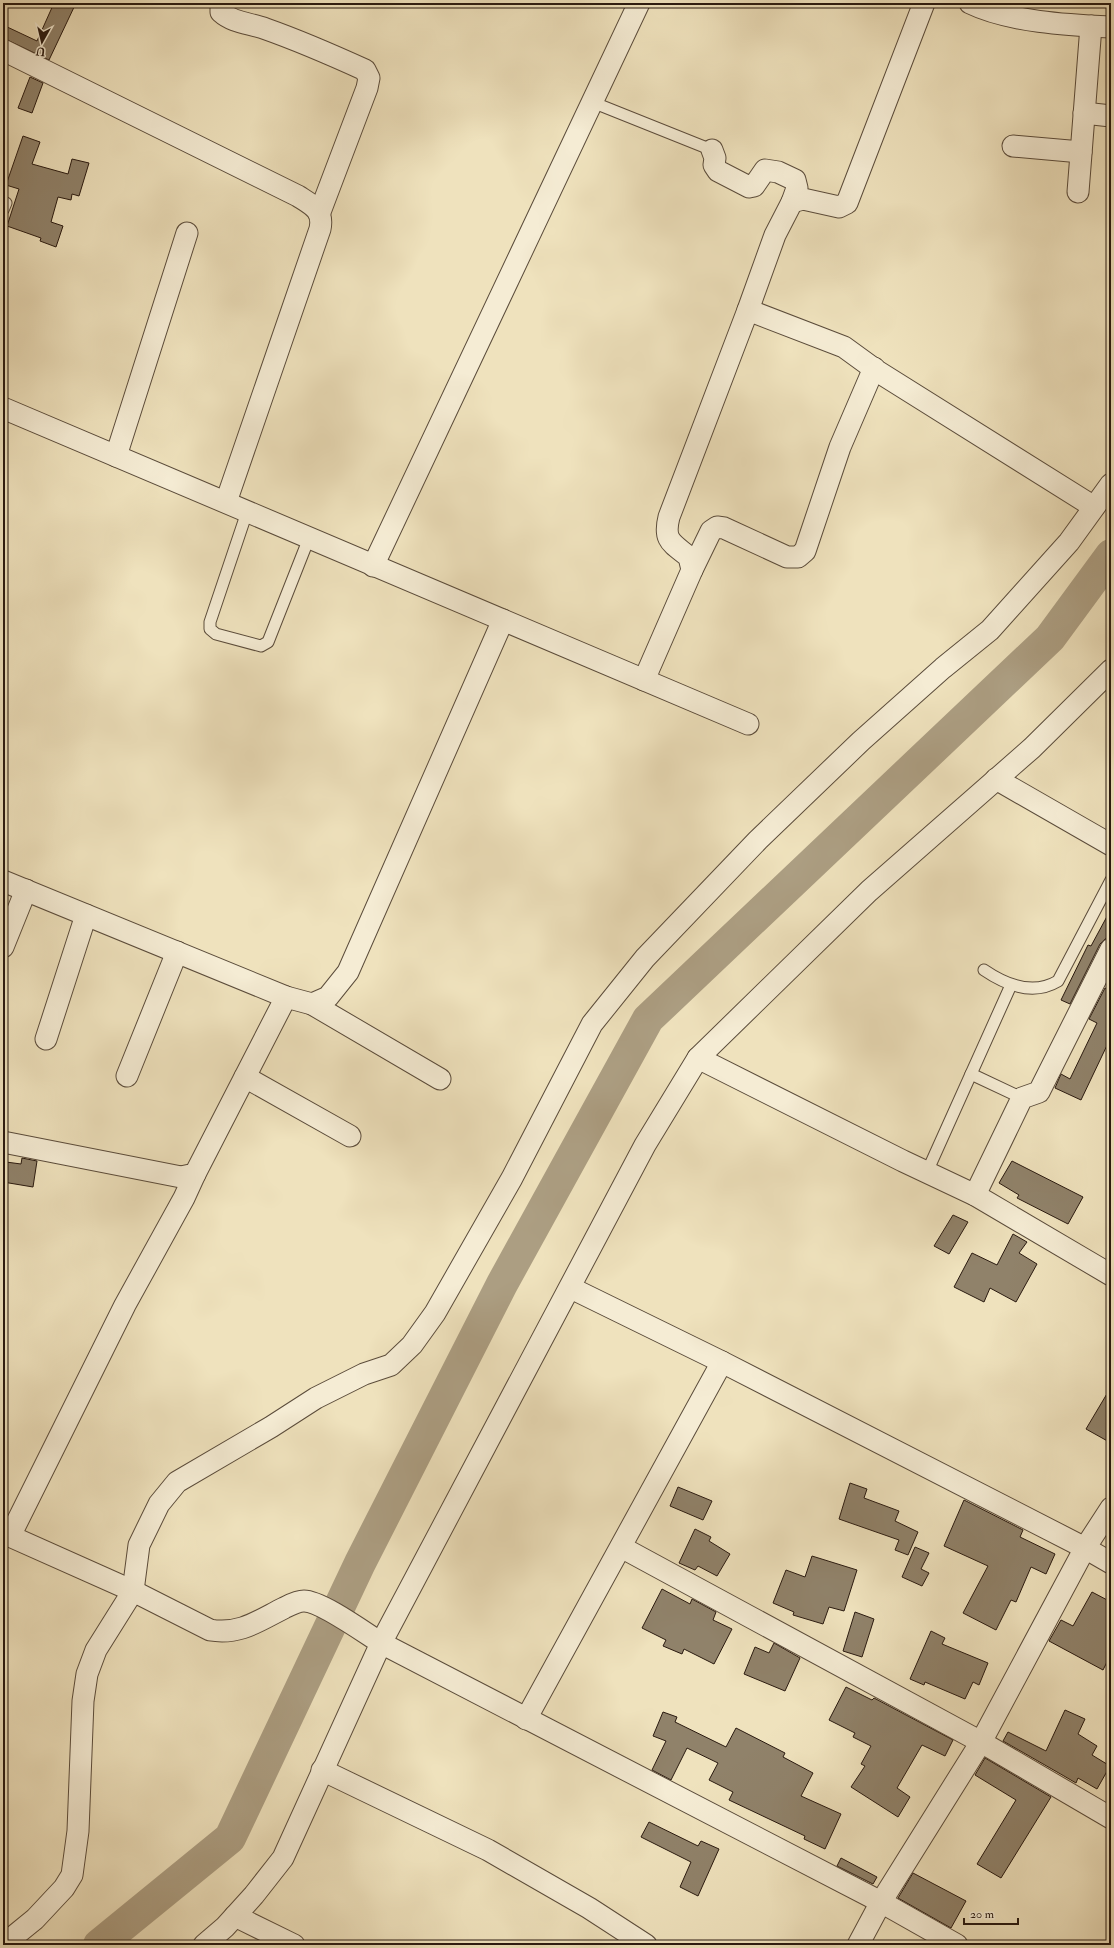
<svg xmlns="http://www.w3.org/2000/svg" width="1114" height="1948" viewBox="0 0 1114 1948" font-family="'IM FELL Double Pica',serif">
	<style>
		.lines { fill: none; stroke-linecap: round; stroke-linejoin: round }
		.river { stroke: #ac9e82; stroke-width: 32 }
		.building { fill: #90826a; stroke: #2a1a10 }
		.lane-casing { stroke: #5b4c3b; stroke-width: 13 }
		.street-casing { stroke: #5b4c3b; stroke-width: 23 }
		.lane { stroke: #f5ecd4; stroke-width: 11 }
		.street { stroke: #f5ecd4; stroke-width: 21 }
	</style>
	<rect width="100%" height="100%" fill="#efe2bd"/>
	<filter id="stains"><feTurbulence type="fractalNoise" baseFrequency=".005" numOctaves="4"/><feColorMatrix values="0 0 0 0 .2 0 0 0 0 .09 0 0 0 0 .02 0 0 0 .5 -.17"/></filter>
	<radialGradient id="worn" r=".72"><stop offset=".6" stop-color="#630" stop-opacity="0"/><stop offset="1" stop-color="#630" stop-opacity=".3"/></radialGradient>
	<g class="lines">
		<polyline class="river" points="99,1945 230,1838 360,1563 502,1284 648,1019 1050,638 1111,555"/>
	</g>
	<g class="building">
		<polygon points="54,3 76,3 49,60 3,38 3,25 37,41"/>
		<polygon points="30,77 43,83 32,113 18,108"/>
		<polygon points="23,136 40,142 32,164 68,174 72,159 89,163 79,196 72,194 71,200 58,197 51,222 63,226 56,247 40,241 41,238 7,226 19,189 6,185"/>
		<polygon points="1111,909 1110,937 1105,939 1100,944 1070,1004 1061,1000 1088,945 1091,946"/>
		<polygon points="1105,988 1111,991 1111,1037 1081,1100 1055,1088 1061,1074 1070,1079 1097,1023 1089,1019"/>
		<polygon points="22,1158 37,1161 33,1187 3,1182 6,1162 21,1164"/>
		<polygon points="1012,1161 1083,1197 1068,1224 1017,1198 1019,1195 999,1183"/>
		<polygon points="953,1215 968,1222 949,1254 934,1246"/>
		<polygon points="1013,1234 1027,1242 1019,1253 1037,1264 1016,1302 990,1288 984,1302 954,1287 972,1253 997,1265"/>
		<polygon points="1111,1387 1111,1443 1086,1429"/>
		<polygon points="850,1483 867,1489 864,1498 899,1511 895,1521 918,1532 908,1555 895,1550 899,1540 839,1519"/>
		<polygon points="678,1487 712,1501 703,1520 670,1506"/>
		<polygon points="964,1500 1023,1530 1020,1537 1055,1554 1046,1574 1031,1567 1016,1602 1011,1600 996,1630 963,1613 988,1566 944,1546"/>
		<polygon points="695,1529 711,1537 709,1541 730,1554 717,1576 698,1566 695,1570 679,1563"/>
		<polygon points="915,1547 929,1553 921,1569 929,1573 922,1586 902,1577"/>
		<polygon points="812,1556 857,1570 844,1611 829,1607 823,1624 793,1615 794,1612 773,1603 786,1570 805,1577"/>
		<polygon points="662,1589 690,1604 692,1599 716,1612 713,1620 732,1629 714,1664 684,1649 682,1654 663,1646 666,1640 642,1628"/>
		<polygon points="1092,1592 1111,1602 1111,1654 1103,1670 1049,1641 1061,1620 1073,1626"/>
		<polygon points="855,1612 874,1619 862,1657 843,1651"/>
		<polygon points="931,1631 945,1638 942,1644 988,1663 979,1685 973,1682 965,1699 925,1682 924,1685 910,1679"/>
		<polygon points="774,1643 800,1658 785,1691 744,1674 755,1647 769,1653"/>
		<polygon points="846,1687 872,1700 874,1698 953,1740 945,1756 922,1745 897,1788 910,1797 898,1817 851,1787 865,1766 861,1764 871,1746 853,1737 855,1733 829,1720"/>
		<polygon points="1065,1710 1085,1719 1078,1734 1097,1746 1092,1755 1110,1766 1097,1789 1078,1778 1076,1783 1064,1776 1003,1741 1008,1732 1046,1751"/>
		<polygon points="663,1712 677,1717 675,1722 726,1747 736,1728 785,1753 783,1757 813,1773 801,1796 841,1814 825,1849 804,1839 805,1836 729,1800 733,1792 709,1780 718,1763 687,1748 671,1780 652,1770 666,1741 653,1736"/>
		<polygon points="985,1758 1051,1797 1001,1878 977,1864 1016,1800 975,1775"/>
		<polygon points="649,1822 698,1846 701,1841 719,1849 698,1896 680,1887 691,1862 641,1837"/>
		<polygon points="841,1858 877,1877 873,1884 837,1866"/>
		<polygon points="913,1873 966,1901 951,1928 898,1898"/>
	</g>
	<g class="lines">
		<g class="lane-casing">
			<g id="lane">
				<polyline points="592,102 712,150"/>
				<polyline points="3,210 6,203"/>
				<polyline points="247,512 210,622 210,629 216,634 261,646 268,642 309,538"/>
				<path d="M984,970C1006,985 1033,996 1058,981L1111,880"/>
				<polyline points="971,1074 1022,1098"/>
				<polyline points="927,1172 1011,985"/>
			</g>
		</g>
		<g class="street-casing">
			<g id="street">
				<path d="M221,3V12C233,23 250,23 266,29C300,41 332,55 365,70L369,78L367,88L320,212"/>
				<path d="M970,3C1009,22 1068,25 1111,27"/>
				<path d="M3,50L298,196C312,205 324,210 320,229L226,502"/>
				<polyline points="1084,113 1111,116"/>
				<polyline points="1013,146 1081,152"/>
				<polyline points="712,150 715,158 714,165 718,171 749,187 754,186 765,170 778,172 795,180 797,188 792,202"/>
				<polyline points="1078,192 1091,26"/>
				<polyline points="748,310 775,235 792,202 803,199 839,207 847,203 924,3"/>
				<polyline points="3,408 748,724"/>
				<polyline points="116,456 187,233"/>
				<polyline points="373,566 639,3"/>
				<polyline points="692,570 711,531 717,527 724,528 787,557 798,557 805,551 840,447 874,368"/>
				<path d="M644,680L692,570L689,557C672,543 663,541 669,517L748,310L844,347L877,371L1094,507"/>
				<polyline points="996,779 1111,845"/>
				<polyline points="3,881 286,997 312,1004 328,997 348,972 503,620"/>
				<polyline points="3,947 26,890"/>
				<polyline points="312,1004 440,1079"/>
				<polyline points="46,1039 86,915"/>
				<polyline points="698,1058 903,1161 975,1195 1111,1275"/>
				<polyline points="127,1076 177,952"/>
				<polyline points="245,1077 350,1136"/>
				<polyline points="3,1142 181,1177 195,1174 286,997"/>
				<polyline points="975,1195 1022,1098 1039,1092 1111,949"/>
				<polyline points="571,1288 722,1362 1085,1548 1111,1563"/>
				<path d="M3,1533L133,1591L210,1630C240,1635 258,1621 284,1608C290,1605 297,1601 304,1601C321,1601 365,1633 381,1643L283,1858L254,1895L225,1927L204,1945"/>
				<polyline points="10,1536 125,1305 184,1198 195,1174"/>
				<polyline points="621,1547 981,1742 1111,1818"/>
				<polyline points="526,1719 722,1362"/>
				<polyline points="322,1770 488,1850 589,1908 646,1945"/>
				<polyline points="235,1916 294,1945"/>
				<polyline points="3,1945 35,1919 64,1888 72,1875 78,1831 83,1701 87,1674 96,1650 133,1591 139,1545 159,1504 177,1482 271,1427 316,1398 364,1374 391,1365 412,1345 435,1313 512,1178 592,1024 645,958 758,840 861,741 943,668 990,630 1069,542 1111,484"/>
				<polyline points="858,1945 881,1902 981,1742 1085,1548 1111,1508"/>
				<polyline points="957,1945 881,1902 381,1643 645,1145 698,1058 869,891 1032,748 1111,670"/>
			</g>
		</g>
		<use href="#lane" class="lane"/>
		<use href="#street" class="street"/>
	</g>
	<rect width="1114" height="1948" fill="none" stroke="#efe2bd" stroke-width="16"/>
	<rect x="4" y="4" width="1106" height="1940" fill="none" stroke="#2a1a10" stroke-width="2"/>
	<rect x="8" y="8" width="1098" height="1932" fill="none" stroke="#2a1a10"/>
	<g transform="translate(42 42) rotate(188)" stroke="#f5ecd4" stroke-width="3" paint-order="stroke">
	<path d="M0-3L7 15L0 10L-7 15Z" fill="#2a1a10"/>
	<text y="-6" font-size="11" font-weight="bold" text-anchor="middle" fill="#2a1a10">U</text>
	</g>
	<path d="M964 1918v6h54v-6" fill="none" stroke="#2a1a10" stroke-width="2"/>
	<text x="970" y="1918" font-size="12" fill="#2a1a10" stroke="#f5ecd4" stroke-width="3" paint-order="stroke">20 m</text>
	<rect width="100%" height="100%" filter="url(#stains)"/>
	<rect width="100%" height="100%" fill="url(#worn)"/>
</svg>
